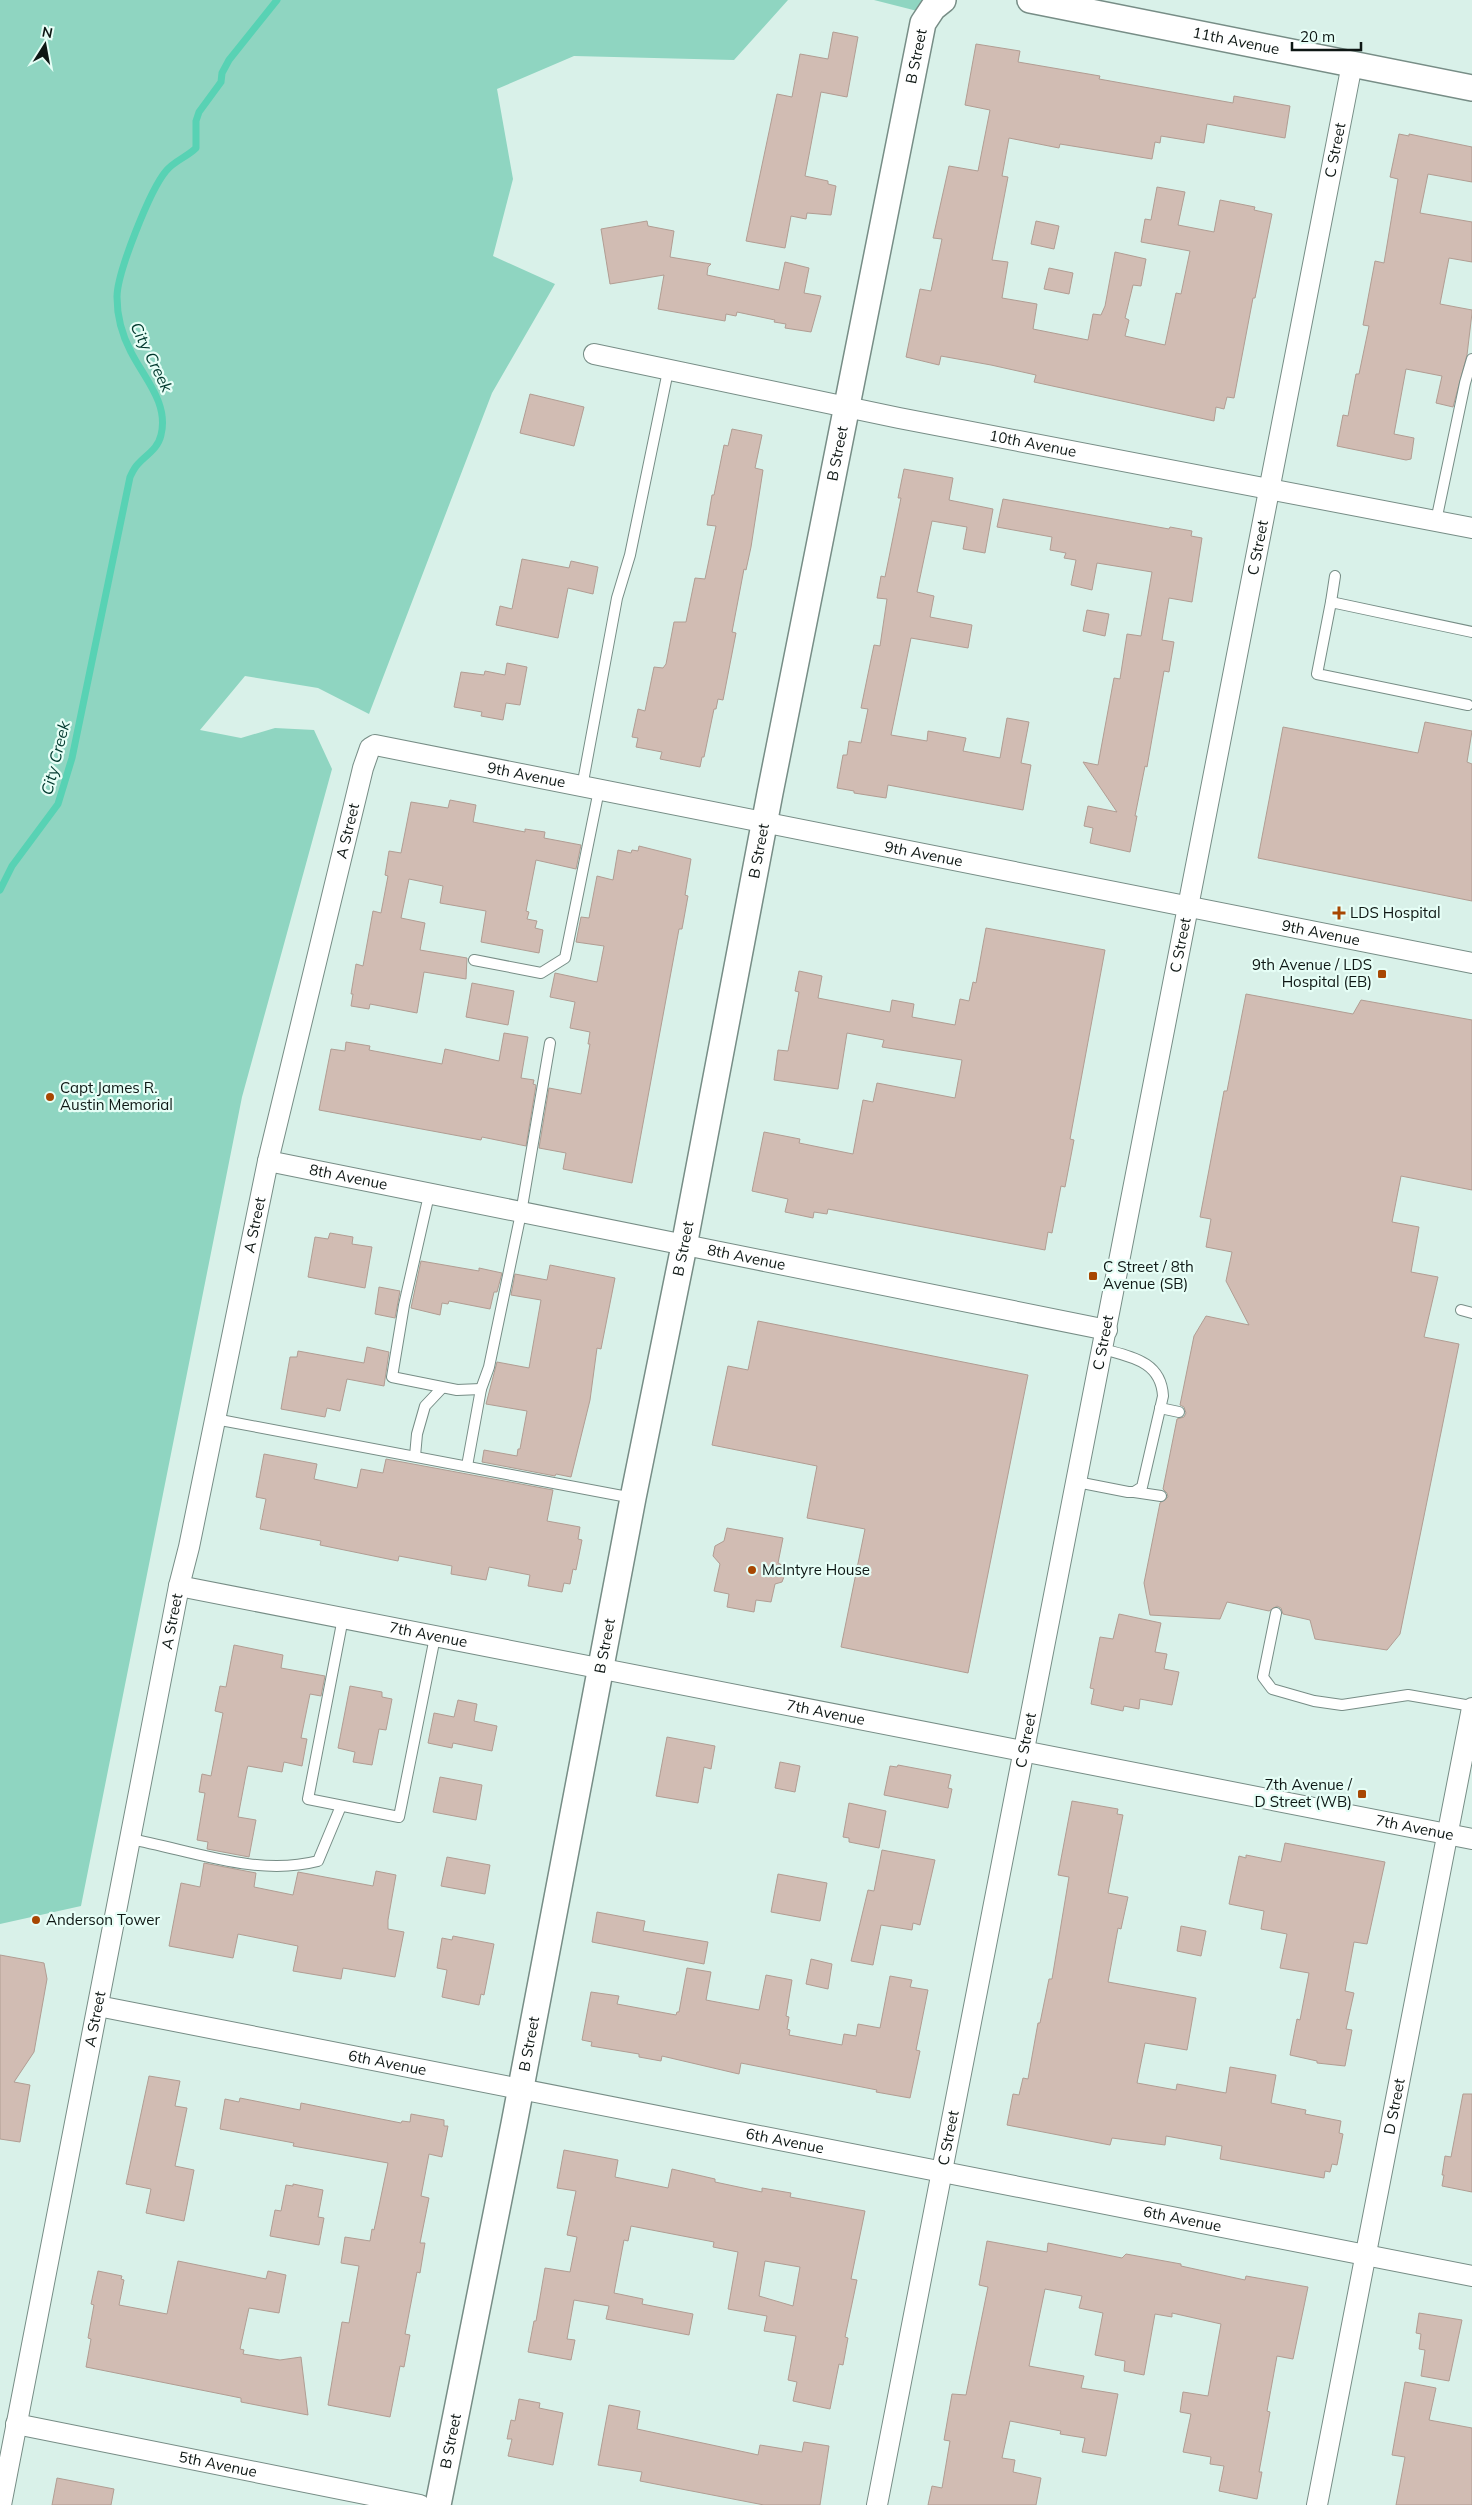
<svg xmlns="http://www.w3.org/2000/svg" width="1472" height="2505" viewBox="0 0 1472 2505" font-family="Mulish,sans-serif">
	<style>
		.green { fill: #8fd5c1 }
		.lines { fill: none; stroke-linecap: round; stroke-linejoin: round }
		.stream { stroke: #58d2b4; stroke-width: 7 }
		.building { fill: #d1bcb3; stroke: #b19d93; fill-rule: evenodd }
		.service-casing { stroke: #778d86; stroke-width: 12 }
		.minor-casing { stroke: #778d86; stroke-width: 22 }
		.tertiary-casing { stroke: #778d86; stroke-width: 28 }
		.service { stroke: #fff; stroke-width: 10 }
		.minor { stroke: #fff; stroke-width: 20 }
		.tertiary { stroke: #fff; stroke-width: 25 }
		.poi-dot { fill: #a84702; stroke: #e6fef6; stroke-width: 2 }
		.labels { text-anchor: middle; stroke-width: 4.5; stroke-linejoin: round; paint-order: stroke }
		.street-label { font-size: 15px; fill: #0e1714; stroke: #e6fef6 }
		.poi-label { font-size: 15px; fill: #0e1714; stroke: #e6fef6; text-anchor: start }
		.water-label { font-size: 16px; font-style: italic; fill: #00382d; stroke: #e6fef6 }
	</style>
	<rect width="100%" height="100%" fill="#d9f1e9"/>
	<g class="green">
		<polygon points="0,0 788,0 734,60 574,56 497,89 513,179 493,256 555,284 492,393 369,714 318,688 245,676 200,730 241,738 275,728 314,730 332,769 242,1097 81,1906 0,1924"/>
		<polygon points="874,0 933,0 929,14"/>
	</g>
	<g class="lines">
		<path class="stream" d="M0,890L12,866L58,804L72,758L130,477C132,473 134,468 138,464C146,455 158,449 161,435C169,403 144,378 131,352C122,335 117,316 117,297C117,273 150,190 166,171C174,161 187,157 196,148V121L199,112L221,82L222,73L229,60L277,0"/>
	</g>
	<g class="building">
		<polygon points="833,32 858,37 847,97 821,92 805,176 828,181 828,184 836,186 831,215 807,213 806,219 791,216 785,248 746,241 777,94 792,97 800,54 828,59"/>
		<polygon points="976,44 1020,51 1018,62 1100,76 1099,79 1233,103 1234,96 1290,106 1285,138 1207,124 1204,143 1161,136 1160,143 1155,142 1152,159 1060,144 1059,148 1009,138 1002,176 1008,177 992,260 1008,262 1002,298 1037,304 1033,329 1088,340 1093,314 1101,315 1105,306 1115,252 1146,259 1141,286 1133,285 1125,318 1129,320 1125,336 1165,345 1176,293 1181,294 1190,251 1141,242 1145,219 1151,220 1157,187 1185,192 1178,225 1214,232 1220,200 1255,207 1254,210 1272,214 1255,298 1253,298 1234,398 1227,397 1224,409 1216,407 1214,421 1034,382 1036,375 991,365 941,356 939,365 906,357 920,289 931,291 942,239 933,238 949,166 978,171 990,110 965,105"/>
		<polygon points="1399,134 1409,136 1409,134 1472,147 1472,182 1428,174 1420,213 1472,222 1472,262 1449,258 1440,304 1472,310 1472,313 1467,355 1453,407 1436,403 1442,376 1406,369 1394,434 1414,438 1411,459 1406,460 1337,446 1343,415 1348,416 1356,374 1359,374 1369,326 1363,325 1375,261 1384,263 1398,179 1390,177"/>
		<polygon points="647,221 648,226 674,231 670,257 711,264 708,267 707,275 779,290 785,262 809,268 804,293 821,296 811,332 785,328 786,324 774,322 775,320 737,312 736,316 726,314 725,321 658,309 664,275 610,284 601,229"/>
		<polygon points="1036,221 1059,226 1054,249 1031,244"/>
		<polygon points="1049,268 1073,273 1069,294 1044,289"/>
		<polygon points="530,394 584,407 574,446 520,433"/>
		<polygon points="732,429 762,435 755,468 763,470 751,547 746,570 744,569 732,632 736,633 723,700 718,699 716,709 714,709 704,757 702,757 700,767 660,759 662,752 636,747 638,738 632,737 638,709 645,711 654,667 663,668 666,664 674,622 686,622 695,578 705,579 716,526 707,525 712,495 714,495 724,445 728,446"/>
		<polygon points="904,469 953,478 949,500 993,509 985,553 963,549 967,527 932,521 917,592 934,596 930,617 972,625 968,648 911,638 891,735 927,741 928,731 966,738 963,751 1000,758 1007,718 1029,722 1021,763 1031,765 1023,810 888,785 886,798 854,793 854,791 837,788 843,755 847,755 849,741 861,743 868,709 861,708 874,645 880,646 887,599 877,598 881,576 885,577 901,498 898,498"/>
		<polygon points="1003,499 1169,529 1170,527 1192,531 1191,536 1202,538 1192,602 1169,598 1162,640 1174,642 1169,672 1164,671 1147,767 1145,766 1135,816 1137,816 1130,852 1090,843 1093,828 1084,826 1088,806 1117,812 1083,762 1098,765 1114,678 1120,679 1127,634 1141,636 1152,572 1097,563 1092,590 1071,585 1076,560 1064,558 1066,553 1050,550 1052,537 997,527"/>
		<polygon points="522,559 569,568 571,561 598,567 593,594 568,588 558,638 496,625 500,606 512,609"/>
		<polygon points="1087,610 1109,614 1105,636 1083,631"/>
		<polygon points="507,663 527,667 520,705 506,703 503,720 481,716 482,712 454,707 461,672 484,675 485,671 505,675"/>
		<polygon points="1425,722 1472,731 1467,762 1472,764 1472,901 1258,858 1283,727 1418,753"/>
		<polygon points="450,800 476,805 473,822 525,832 525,829 545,832 544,838 581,845 576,869 536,860 526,911 529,912 527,919 537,921 535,928 543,930 539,953 481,942 486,911 440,903 443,886 409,879 401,918 425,923 420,950 467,958 466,979 424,972 417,1013 370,1004 369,1009 351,1006 353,994 351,994 356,964 363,966 373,911 381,913 388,876 385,875 389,851 401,853 411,802 448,808"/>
		<polygon points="639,846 691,859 685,895 688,896 682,929 679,929 632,1183 563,1169 566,1153 539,1148 549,1088 581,1094 590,1044 588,1044 590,1032 570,1028 575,1002 550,997 555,973 597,982 604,946 576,942 581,917 589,918 597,876 613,880 618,850 631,853 632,850 638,851"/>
		<polygon points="986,928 1105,950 1070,1139 1074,1140 1065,1187 1061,1186 1052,1233 1048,1232 1045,1250 828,1209 827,1214 814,1212 813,1218 785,1212 788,1199 752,1191 764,1132 800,1139 799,1143 853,1154 863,1100 873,1102 877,1083 955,1098 962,1060 882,1047 884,1040 847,1033 838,1089 774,1080 778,1050 788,1051 799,992 795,991 799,971 822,976 818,998 890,1012 892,1000 914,1004 912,1017 955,1025 960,999 969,1001 973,982 976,983"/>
		<polygon points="472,983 514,991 508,1025 466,1017"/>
		<polygon points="1246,994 1353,1014 1361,1000 1472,1020 1472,1190 1401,1176 1392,1222 1419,1227 1411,1272 1438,1277 1424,1337 1459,1344 1400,1634 1387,1650 1315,1639 1310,1620 1283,1614 1281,1608 1277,1606 1269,1611 1227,1602 1220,1619 1150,1615 1144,1583 1160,1503 1168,1497 1167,1493 1163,1489 1177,1419 1184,1417 1186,1413 1184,1407 1180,1405 1194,1336 1206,1316 1249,1325 1226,1281 1232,1252 1206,1247 1211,1219 1200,1217 1224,1091 1227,1091"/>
		<polygon points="504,1033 528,1037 521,1078 534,1080 533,1084 536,1085 526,1146 482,1137 481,1140 319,1110 331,1049 345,1051 346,1042 370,1046 369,1050 442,1064 445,1049 499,1061"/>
		<polygon points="330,1233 353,1237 352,1244 372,1247 365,1288 308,1277 315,1237 328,1239"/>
		<polygon points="421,1261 479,1271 479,1268 502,1273 497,1292 494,1292 490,1309 449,1301 448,1304 442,1303 440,1315 411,1308"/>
		<polygon points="550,1265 615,1278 601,1349 597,1348 590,1400 571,1477 556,1474 555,1476 482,1462 484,1450 517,1456 518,1449 520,1449 527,1411 486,1404 497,1362 529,1368 541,1300 511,1295 515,1274 547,1280"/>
		<polygon points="379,1287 400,1291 395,1318 375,1314"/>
		<polygon points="758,1321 1028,1375 968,1673 841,1647 865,1529 807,1518 817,1466 712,1445 728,1366 748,1370"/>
		<polygon points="367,1347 389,1352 384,1386 347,1379 340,1411 327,1408 325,1417 281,1409 290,1357 297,1357 298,1351 364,1363"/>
		<polygon points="264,1454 317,1464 314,1479 357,1488 361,1469 383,1473 386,1459 553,1490 547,1521 580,1527 578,1539 582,1540 576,1570 573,1569 570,1584 564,1583 562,1592 528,1586 530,1575 489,1567 486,1580 451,1574 452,1566 399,1556 398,1561 320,1545 321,1541 260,1529 266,1499 256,1497"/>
		<polygon points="727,1528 783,1538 778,1563 784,1566 785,1574 782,1582 775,1584 771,1602 756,1600 754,1612 727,1607 729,1594 714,1591 720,1564 713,1556 715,1546 724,1541"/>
		<polygon points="1119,1614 1161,1623 1155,1652 1167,1654 1164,1669 1179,1672 1172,1705 1140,1699 1139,1709 1124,1706 1123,1711 1091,1704 1094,1689 1090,1688 1100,1637 1113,1639"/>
		<polygon points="234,1645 283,1655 281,1668 325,1676 321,1696 310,1694 301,1738 307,1739 302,1766 284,1762 282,1772 248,1766 247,1769 238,1817 256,1820 249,1857 207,1849 208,1842 197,1840 205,1793 199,1792 202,1774 211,1776 223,1713 215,1711 220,1686 226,1687"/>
		<polygon points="350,1686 382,1692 382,1697 392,1699 386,1730 379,1729 372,1765 353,1762 355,1752 338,1748"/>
		<polygon points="458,1700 477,1704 474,1721 497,1726 492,1751 453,1743 452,1748 428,1743 434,1713 454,1717"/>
		<polygon points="667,1737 715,1746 711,1769 704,1767 698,1803 656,1796"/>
		<polygon points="780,1762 800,1766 795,1792 775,1788"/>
		<polygon points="898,1765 951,1775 948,1788 952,1789 948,1808 884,1795 890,1766 897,1767"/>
		<polygon points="440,1777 482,1785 476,1820 433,1812"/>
		<polygon points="1072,1801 1118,1809 1117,1814 1123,1815 1108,1893 1128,1897 1121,1929 1118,1928 1108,1982 1196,1998 1187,2050 1145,2043 1137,2083 1176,2090 1177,2084 1226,2093 1230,2067 1276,2075 1271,2103 1306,2110 1305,2114 1341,2121 1339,2133 1343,2134 1337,2165 1332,2164 1330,2172 1325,2171 1324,2178 1220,2159 1222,2146 1166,2136 1165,2145 1112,2138 1110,2145 1007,2125 1013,2094 1019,2095 1023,2078 1028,2079 1038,2023 1040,2023 1049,1979 1052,1979 1069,1877 1058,1875"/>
		<polygon points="849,1803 886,1811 879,1848 849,1842 849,1838 843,1837"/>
		<polygon points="1285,1843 1385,1862 1367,1944 1354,1942 1345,1991 1354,1993 1346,2029 1352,2030 1345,2066 1317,2063 1317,2061 1290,2055 1297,2019 1300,2020 1309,1973 1280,1968 1287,1934 1261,1929 1264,1911 1229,1904 1239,1856 1246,1858 1246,1855 1281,1862"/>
		<polygon points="882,1850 935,1860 920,1925 913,1923 912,1930 881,1925 873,1965 851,1961 868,1890 874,1891"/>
		<polygon points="447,1857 490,1865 485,1894 441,1886"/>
		<polygon points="204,1863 256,1873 254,1887 293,1895 298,1872 373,1886 376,1871 396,1875 388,1920 388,1929 404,1932 395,1977 343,1968 341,1979 293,1971 298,1946 238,1934 233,1958 169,1946 181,1883 200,1887"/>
		<polygon points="778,1874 827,1883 820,1921 771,1912"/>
		<polygon points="597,1912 645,1921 643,1931 708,1942 704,1964 592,1942"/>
		<polygon points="1181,1926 1206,1931 1201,1956 1177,1951"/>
		<polygon points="453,1936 494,1944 484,1995 481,1994 479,2005 442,1997 447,1970 437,1968 442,1938 452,1940"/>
		<polygon points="0,1955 44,1963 47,1979 34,2052 14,2082 30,2085 20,2142 0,2139"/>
		<polygon points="811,1959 832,1964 828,1989 806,1984"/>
		<polygon points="687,1968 711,1972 706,2000 759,2010 766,1975 792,1980 786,2016 789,2017 787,2029 790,2030 789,2035 842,2045 844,2034 856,2036 858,2024 880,2028 890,1976 912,1980 910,1987 928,1990 916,2050 920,2051 910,2098 876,2092 877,2090 741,2063 739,2074 662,2056 661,2061 639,2057 639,2054 591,2046 592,2042 582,2040 591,1992 619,1996 617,2004 676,2015 677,2012 679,2012"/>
		<polygon points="149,2076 180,2081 175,2106 187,2108 175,2166 194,2170 184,2221 146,2213 151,2189 126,2184"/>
		<polygon points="1463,2094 1472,2094 1472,2192 1442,2186 1444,2175 1442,2175 1445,2156 1451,2157"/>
		<polygon points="240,2098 300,2110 301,2103 401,2123 402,2121 410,2122 411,2114 444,2120 444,2126 448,2126 442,2157 429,2154 421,2196 429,2198 420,2243 425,2243 420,2273 417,2272 405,2334 410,2335 404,2367 400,2366 390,2417 328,2405 342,2322 349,2323 359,2266 341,2263 345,2237 370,2241 372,2229 374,2230 388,2163 293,2146 294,2143 220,2129 225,2099 239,2102"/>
		<path d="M564,2150L618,2160L615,2177L668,2188L672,2169L715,2179V2182L762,2192V2188L791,2193L790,2197L865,2211L851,2279L857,2280L845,2337L848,2338L843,2365L839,2364L830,2409L793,2401L797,2382L788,2380L796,2336L764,2331L767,2316L728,2309L738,2252L713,2247L714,2242L631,2226L628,2241L624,2240L614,2293L643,2299L642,2304L693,2314L689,2335L606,2319L609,2306L574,2300L567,2339L575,2340L571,2360L528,2352L534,2321H536L545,2268L570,2272L577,2237L567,2235L576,2191L557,2188ZM765,2261L800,2267L793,2306L759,2296Z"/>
		<polygon points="293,2184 323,2190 318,2217 324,2218 319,2245 270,2236 275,2210 281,2211 286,2185 293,2186"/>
		<polygon points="987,2241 1047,2252 1048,2243 1122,2258 1126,2254 1181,2264 1181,2266 1245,2280 1246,2276 1308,2287 1293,2359 1277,2356 1267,2411 1270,2412 1259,2472 1262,2472 1257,2499 1219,2491 1224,2466 1210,2464 1211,2457 1183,2452 1191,2414 1180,2412 1183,2392 1208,2396 1221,2324 1172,2313 1172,2317 1155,2314 1144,2375 1124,2371 1125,2361 1095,2355 1103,2313 1079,2308 1082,2296 1045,2289 1029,2366 1084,2376 1081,2388 1118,2394 1106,2456 1082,2452 1085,2438 1060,2434 1061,2431 1010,2421 1002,2458 1015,2460 1013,2472 1041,2478 1036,2505 928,2505 932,2486 942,2488 950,2441 944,2440 952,2394 966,2395 988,2287 979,2285"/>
		<polygon points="178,2261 266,2279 268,2271 286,2275 279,2313 249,2308 240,2349 244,2350 243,2354 280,2360 301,2357 308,2415 241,2402 241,2398 86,2367 91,2339 88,2338 94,2305 91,2304 98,2271 122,2276 121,2279 124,2280 119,2305 167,2314"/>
		<polygon points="1419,2313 1462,2320 1449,2381 1421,2376 1425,2350 1419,2349 1421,2334 1416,2333"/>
		<polygon points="1405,2382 1436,2388 1429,2420 1472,2428 1472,2505 1396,2505 1405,2457 1392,2455"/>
		<polygon points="519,2399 540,2403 539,2408 563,2413 553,2465 508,2456 512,2439 507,2439 511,2420 515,2421"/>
		<polygon points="609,2405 640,2411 637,2429 754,2454 758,2455 760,2445 802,2452 804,2442 829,2446 820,2505 764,2505 640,2481 642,2472 598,2465"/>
		<polygon points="57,2478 114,2489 111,2505 52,2505"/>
	</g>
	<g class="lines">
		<g class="service-casing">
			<g id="service">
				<polyline points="1436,521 1465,383 1472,359"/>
				<polyline points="1331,602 1335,576"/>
				<polyline points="1468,705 1317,674 1331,602 1472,632"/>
				<polyline points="582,787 617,598 630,555 668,371"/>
				<polyline points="474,960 541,973 565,958 599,790"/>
				<polyline points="429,1195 404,1305 392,1377 457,1390 481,1389"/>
				<polyline points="1461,1310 1472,1313"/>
				<polyline points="1160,1408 1179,1412"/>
				<polyline points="215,1419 633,1498"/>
				<polyline points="415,1456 417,1434 425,1406 442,1388"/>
				<polyline points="467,1466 481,1389 489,1367 521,1213 550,1043"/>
				<path d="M1077,1482L1128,1492H1134L1142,1487L1163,1396C1161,1361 1131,1357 1103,1349"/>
				<polyline points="1134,1492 1161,1496"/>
				<polyline points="1276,1613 1263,1677 1272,1689 1314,1701 1342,1705 1408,1695 1472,1706"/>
				<polyline points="343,1618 308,1799 399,1817 435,1637"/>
				<path d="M130,1839C191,1850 256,1877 318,1861L341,1806"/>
			</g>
		</g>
		<g class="minor-casing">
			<g id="minor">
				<path id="s1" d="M594,354L899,418L1472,528"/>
				<path id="s2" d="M268,1161L1107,1330"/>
				<path id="s3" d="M179,1586L1472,1839"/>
				<path id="s4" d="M98,2006L1472,2276"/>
				<path id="s5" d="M16,2424L420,2505"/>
				<path id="s6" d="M1,2505L179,1586L189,1547L268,1161L363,768L370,748L375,745L1472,963"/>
				<path id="s7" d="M877,2505L1352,64"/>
				<path id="s8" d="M1317,2505L1472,1708"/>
			</g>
		</g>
		<g class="tertiary-casing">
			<g id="tertiary">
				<path id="s9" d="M1030,0L1472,88"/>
				<path id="s10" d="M438,2505L514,2124L633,1498L684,1246L770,793L923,23L933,8L943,0"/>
			</g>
		</g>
		<use href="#service" class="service"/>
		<use href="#minor" class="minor"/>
		<use href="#tertiary" class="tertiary"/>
	</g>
	<g class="poi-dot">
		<path d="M1336.5 905.5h5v5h5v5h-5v5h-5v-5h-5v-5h5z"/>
		<rect x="1377" y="969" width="10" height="10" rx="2.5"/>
		<circle cx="50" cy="1097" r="5"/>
		<rect x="1088" y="1271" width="10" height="10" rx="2.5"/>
		<circle cx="752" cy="1570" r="5"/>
		<rect x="1357" y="1789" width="10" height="10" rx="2.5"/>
		<circle cx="36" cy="1920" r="5"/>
	</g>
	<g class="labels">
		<g class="street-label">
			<text dy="5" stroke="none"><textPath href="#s9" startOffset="210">11th Avenue</textPath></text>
			<text dy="5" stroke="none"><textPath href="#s10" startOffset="2495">B Street</textPath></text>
			<text dy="5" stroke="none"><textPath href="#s7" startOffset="2399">C Street</textPath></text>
			<text dy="5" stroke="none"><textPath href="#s1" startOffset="448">10th Avenue</textPath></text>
			<text dy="5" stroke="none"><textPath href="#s10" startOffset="2090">B Street</textPath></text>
			<text dy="5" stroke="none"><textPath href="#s7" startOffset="1994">C Street</textPath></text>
			<text dy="5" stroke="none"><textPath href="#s6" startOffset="1956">9th Avenue</textPath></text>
			<text dy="5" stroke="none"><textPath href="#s6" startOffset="1710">A Street</textPath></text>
			<text dy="5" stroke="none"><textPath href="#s10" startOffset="1685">B Street</textPath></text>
			<text dy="5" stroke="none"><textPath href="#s6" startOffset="2361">9th Avenue</textPath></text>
			<text dy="5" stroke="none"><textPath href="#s6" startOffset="2766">9th Avenue</textPath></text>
			<text dy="5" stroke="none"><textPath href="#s7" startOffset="1589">C Street</textPath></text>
			<text dy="5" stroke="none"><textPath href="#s2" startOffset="82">8th Avenue</textPath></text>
			<text dy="5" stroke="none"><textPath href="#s6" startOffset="1305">A Street</textPath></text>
			<text dy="5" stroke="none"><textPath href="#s10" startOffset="1280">B Street</textPath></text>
			<text dy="5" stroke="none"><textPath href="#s2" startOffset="488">8th Avenue</textPath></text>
			<text dy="5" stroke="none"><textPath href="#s7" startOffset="1184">C Street</textPath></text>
			<text dy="5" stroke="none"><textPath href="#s6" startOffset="900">A Street</textPath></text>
			<text dy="5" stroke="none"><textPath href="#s3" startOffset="254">7th Avenue</textPath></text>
			<text dy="5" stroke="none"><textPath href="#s10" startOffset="875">B Street</textPath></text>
			<text dy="5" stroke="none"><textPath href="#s3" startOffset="659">7th Avenue</textPath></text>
			<text dy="5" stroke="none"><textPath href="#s7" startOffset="779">C Street</textPath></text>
			<text dy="5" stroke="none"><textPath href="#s3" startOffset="1259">7th Avenue</textPath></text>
			<text dy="5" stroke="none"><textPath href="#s6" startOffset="495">A Street</textPath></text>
			<text dy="5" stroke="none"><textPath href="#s10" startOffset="470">B Street</textPath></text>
			<text dy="5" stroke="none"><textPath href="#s4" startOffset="295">6th Avenue</textPath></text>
			<text dy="5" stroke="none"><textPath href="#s8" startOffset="406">D Street</textPath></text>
			<text dy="5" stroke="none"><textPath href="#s7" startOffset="374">C Street</textPath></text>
			<text dy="5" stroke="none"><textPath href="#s4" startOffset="700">6th Avenue</textPath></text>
			<text dy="5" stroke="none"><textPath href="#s4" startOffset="1105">6th Avenue</textPath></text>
			<text dy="5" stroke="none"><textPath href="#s10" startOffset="65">B Street</textPath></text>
			<text dy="5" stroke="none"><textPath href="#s5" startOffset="206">5th Avenue</textPath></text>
		</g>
		<g class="poi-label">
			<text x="1350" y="918">LDS Hospital</text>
			<text x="1372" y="970" text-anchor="end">9th Avenue / LDS<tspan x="1372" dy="17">Hospital (EB)</tspan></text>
			<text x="60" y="1093">Capt James R.<tspan x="60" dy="17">Austin Memorial</tspan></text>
			<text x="1103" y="1272">C Street / 8th<tspan x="1103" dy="17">Avenue (SB)</tspan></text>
			<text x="762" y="1575">McIntyre House</text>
			<text x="1352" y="1790" text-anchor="end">7th Avenue /<tspan x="1352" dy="17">D Street (WB)</tspan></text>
			<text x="46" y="1925">Anderson Tower</text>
		</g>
		<g class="water-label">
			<text transform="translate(152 357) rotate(64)" y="6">City Creek</text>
			<text transform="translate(55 758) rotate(-76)" y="6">City Creek</text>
		</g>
	</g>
	<g transform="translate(45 45) rotate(11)" stroke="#e6fef6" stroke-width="4" paint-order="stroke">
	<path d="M0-4L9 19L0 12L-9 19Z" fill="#0e1714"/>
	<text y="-8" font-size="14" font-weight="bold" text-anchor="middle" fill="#0e1714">N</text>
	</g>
	<path d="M1292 42v8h69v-8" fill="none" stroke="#0e1714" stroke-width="2.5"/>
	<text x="1300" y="42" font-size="15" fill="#0e1714" stroke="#e6fef6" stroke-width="4" paint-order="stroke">20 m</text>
</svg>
